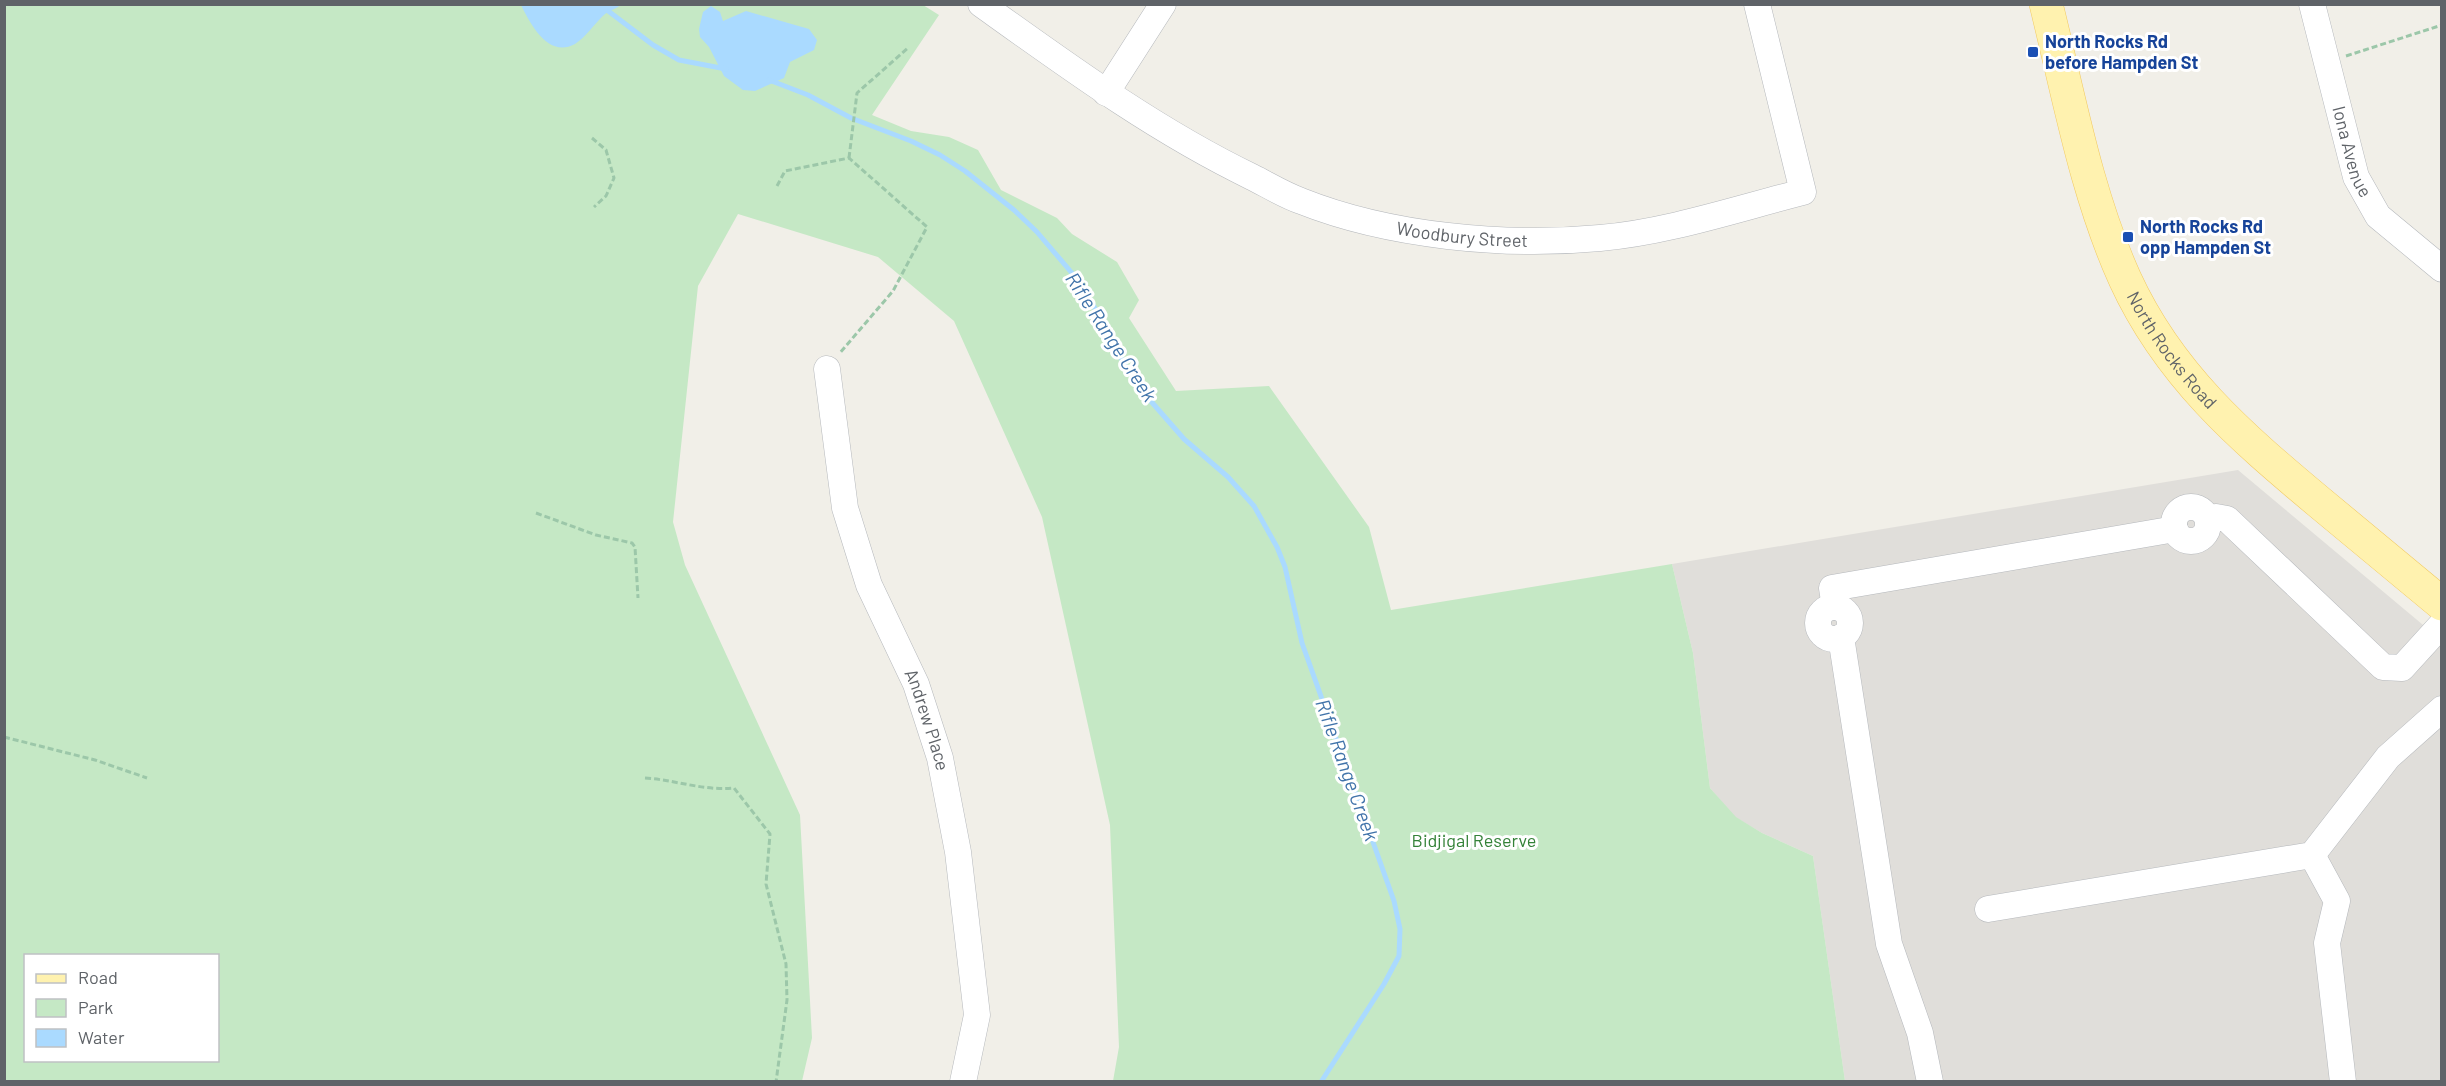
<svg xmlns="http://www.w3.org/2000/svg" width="2446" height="1086" viewBox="0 0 2446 1086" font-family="Barlow,sans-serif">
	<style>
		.industrial { fill: #e0deda }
		.green { fill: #c5e8c5; fill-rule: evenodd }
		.water { fill: #aadaff }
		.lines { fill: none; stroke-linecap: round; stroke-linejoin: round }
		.stream { stroke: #aadaff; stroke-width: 5 }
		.minor-casing { stroke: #b5b8bc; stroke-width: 27 }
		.major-casing { stroke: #f2c960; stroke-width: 34 }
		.path { stroke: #9cc7a9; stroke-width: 3; stroke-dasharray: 6 3; stroke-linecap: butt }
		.minor { stroke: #fff; stroke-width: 26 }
		.major { stroke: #fff2af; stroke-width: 33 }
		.transit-dot { fill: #1a4fb4; stroke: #fff; stroke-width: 2 }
		.labels { text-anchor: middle; stroke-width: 6; stroke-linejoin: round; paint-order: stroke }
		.transit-label { font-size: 18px; font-weight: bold; fill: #164399; stroke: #fff; text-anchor: start }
		.street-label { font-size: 18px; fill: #5f6368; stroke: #fff }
		.park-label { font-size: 18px; fill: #348238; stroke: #fff }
		.water-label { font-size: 20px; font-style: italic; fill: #4174aa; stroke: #fff }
	</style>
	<rect width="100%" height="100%" fill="#f1efe8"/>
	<polygon class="industrial" points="2238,470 2441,640 2441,1081 1845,1081 1813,856 1762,833 1735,817 1710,788 1693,653 1672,564"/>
	<path class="green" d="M5,4L923,5L939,15L872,115L911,131L949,137L978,150L1001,190L1057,218L1072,234L1117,262L1139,300L1129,318L1176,391L1269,386L1369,527L1391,610L1672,564L1693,653L1710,788L1736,817L1762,833L1813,856L1845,1081H1113L1119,1047L1110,825L1042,517L954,321L878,257L738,214L698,286L673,522L685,565L800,815L812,1038L802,1081L5,1082ZM26,956H218V1060H26Z"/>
	<g class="water">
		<path d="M521,5H621C616,9 610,10 605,14C595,23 586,37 575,44C548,59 530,23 521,5Z"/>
		<polygon points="711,6 720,12 723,21 746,11 809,29 817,40 814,50 790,62 784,78 755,91 743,90 724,76 709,47 700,37 699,29 703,12"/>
	</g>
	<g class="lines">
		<g class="stream">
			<polyline points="599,4 653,45 679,60 726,69"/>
			<polyline points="769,80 808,95 851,118 911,141 940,155 965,171 1014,210 1037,232 1083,286 1128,371 1149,399 1184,439 1228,477 1254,506 1277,547 1285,567 1302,643 1394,901 1400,929 1399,956 1384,984 1321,1082"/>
		</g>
		<g class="minor-casing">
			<g id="minor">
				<path id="s1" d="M981,4C1069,67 1155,130 1252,177C1268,185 1284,195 1301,201C1389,236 1505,247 1600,238C1668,232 1736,209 1803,192L1757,4"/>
				<path id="s2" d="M2312,4L2356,177L2378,216L2442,269"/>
				<polyline points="1106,93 1163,4"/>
				<path id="s3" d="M827,369L845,508L869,585L916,684L940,758L958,852L977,1015L963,1082"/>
				<circle cx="2191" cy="524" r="17"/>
				<polyline points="2208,520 2216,517 2227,519 2383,667 2402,668 2442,624"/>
				<polyline points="1835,607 1832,588 2175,529"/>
				<circle cx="1834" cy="623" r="16"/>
				<polyline points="1841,637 1889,944 1920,1033 1930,1082"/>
				<polyline points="2312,855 2337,901 2327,943 2343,1082"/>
				<polyline points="1988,909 2312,855 2388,757 2442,709"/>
			</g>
		</g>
		<g class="major-casing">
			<g id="major">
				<path id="s4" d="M2046,4C2069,96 2086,193 2125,279C2169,375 2240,436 2319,502C2360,536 2401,570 2442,604"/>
			</g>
		</g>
		<g class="path">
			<polyline points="2346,56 2442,25"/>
			<polyline points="592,138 606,150 614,178 606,196 594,207"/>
			<polyline points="849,158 857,93 908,48"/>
			<polyline points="777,186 785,171 849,158 927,227 893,291 839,354"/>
			<polyline points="536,513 596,535 632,543 635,547 638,598"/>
			<polyline points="4,737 95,760 147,778"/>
			<path d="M645,778C676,780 703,791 734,788L770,834L766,884L786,964L787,1000L776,1082"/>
		</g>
		<use href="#minor" class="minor"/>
		<use href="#major" class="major"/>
	</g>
	<g class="transit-dot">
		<rect x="2027" y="46" width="12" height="12" rx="3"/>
		<rect x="2122" y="231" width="12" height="12" rx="3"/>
	</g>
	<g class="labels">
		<g class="transit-label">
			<text x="2045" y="48">North Rocks Rd<tspan x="2045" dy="21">before Hampden St</tspan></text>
			<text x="2140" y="233">North Rocks Rd<tspan x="2140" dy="21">opp Hampden St</tspan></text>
		</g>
		<g class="street-label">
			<text dy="6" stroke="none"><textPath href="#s2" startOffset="153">Iona Avenue</textPath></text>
			<text dy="6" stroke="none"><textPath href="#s1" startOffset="542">Woodbury Street</textPath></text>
			<text dy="6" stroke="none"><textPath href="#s4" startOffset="372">North Rocks Road</textPath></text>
			<text dy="6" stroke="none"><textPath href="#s3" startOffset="368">Andrew Place</textPath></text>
		</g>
		<g class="park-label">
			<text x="1474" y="847">Bidjigal Reserve</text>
		</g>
		<g class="water-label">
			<text transform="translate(1111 337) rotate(57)" y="7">Rifle Range Creek</text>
			<text transform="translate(1347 770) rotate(70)" y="7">Rifle Range Creek</text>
		</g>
	</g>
	<rect width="2446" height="1086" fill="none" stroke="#5f6368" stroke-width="12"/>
	<rect x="24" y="954" width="195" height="108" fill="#ffffff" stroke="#bfc1c3" stroke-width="1.5"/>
	<rect x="36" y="974" width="30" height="9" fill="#fff2af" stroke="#bfc1c3" stroke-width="1.5"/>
	<text x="78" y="984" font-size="18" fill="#5f6368">Road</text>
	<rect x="36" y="999" width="30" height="18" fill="#c5e8c5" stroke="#bfc1c3" stroke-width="1.5"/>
	<text x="78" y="1014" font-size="18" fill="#5f6368">Park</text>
	<rect x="36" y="1029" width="30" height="18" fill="#aadaff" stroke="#bfc1c3" stroke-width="1.5"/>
	<text x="78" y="1044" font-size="18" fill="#5f6368">Water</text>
</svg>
